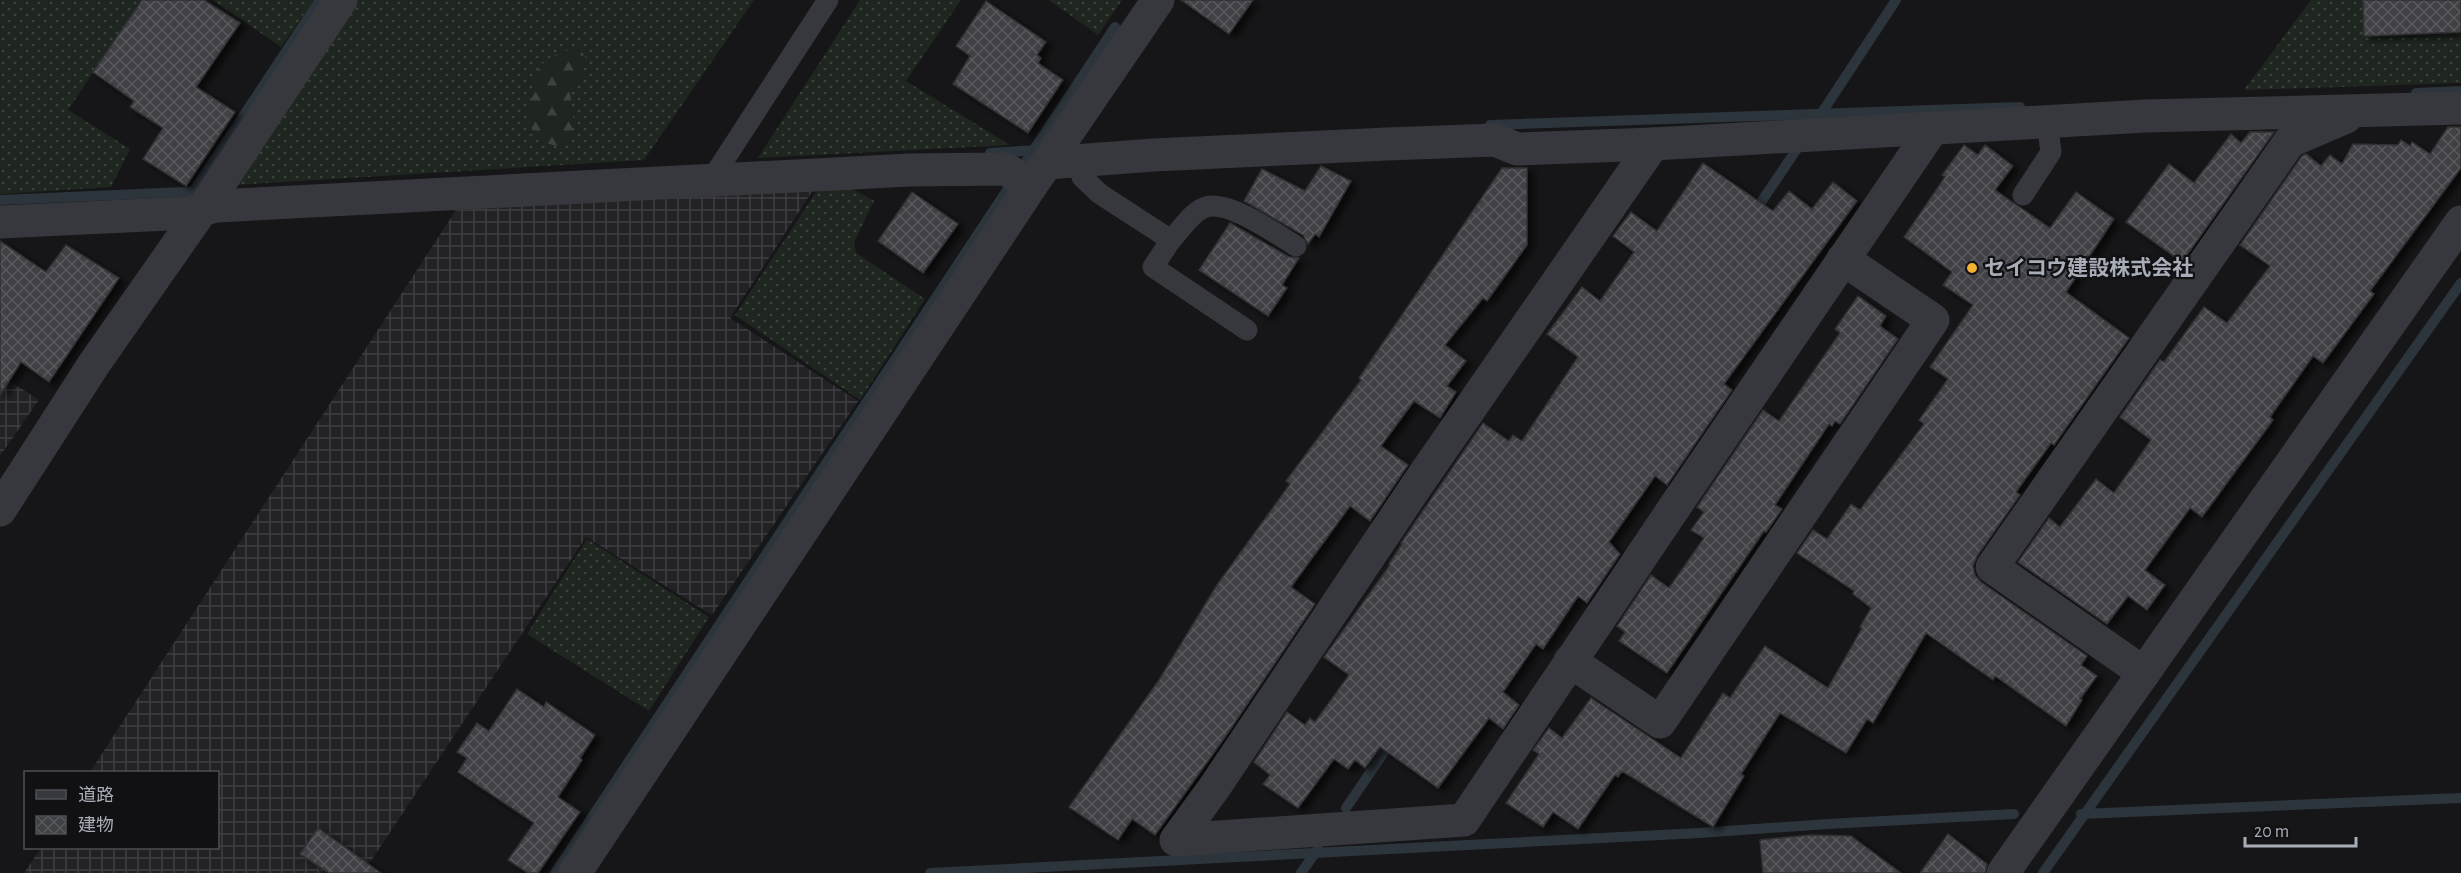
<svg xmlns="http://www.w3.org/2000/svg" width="2461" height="873" viewBox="0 0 2461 873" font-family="'Alegreya Sans','Noto Sans JP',sans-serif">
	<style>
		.industrial { fill: url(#industrial-grid) }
		.grass { fill: url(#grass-dots) }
		.forest { fill: url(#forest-firs) }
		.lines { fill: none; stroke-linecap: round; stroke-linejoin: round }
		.stream { stroke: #2c353c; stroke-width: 10 }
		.building { fill: url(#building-cross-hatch); stroke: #303034; stroke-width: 1.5; filter: url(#shadow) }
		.service { stroke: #37383d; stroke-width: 21 }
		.minor { stroke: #37383d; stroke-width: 33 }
		.tertiary { stroke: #37383d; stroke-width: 33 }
		.poi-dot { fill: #f2b134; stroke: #111113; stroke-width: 2 }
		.labels { text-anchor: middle; stroke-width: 4.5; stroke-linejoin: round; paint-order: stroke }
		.poi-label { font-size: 21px; font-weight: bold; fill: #a8adb8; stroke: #111113; text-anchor: start }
	</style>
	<defs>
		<pattern id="industrial-grid" width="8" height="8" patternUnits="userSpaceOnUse" patternTransform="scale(1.5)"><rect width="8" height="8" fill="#222225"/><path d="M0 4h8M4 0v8" fill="none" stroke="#3f3f43"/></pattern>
		<pattern id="grass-dots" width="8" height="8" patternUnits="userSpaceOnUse" patternTransform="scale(1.5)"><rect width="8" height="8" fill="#1e261f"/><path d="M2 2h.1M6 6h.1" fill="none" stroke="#3c433d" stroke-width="1.8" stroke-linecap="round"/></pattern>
		<pattern id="forest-firs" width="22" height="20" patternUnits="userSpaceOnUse" patternTransform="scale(1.5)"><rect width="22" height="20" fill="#1e261f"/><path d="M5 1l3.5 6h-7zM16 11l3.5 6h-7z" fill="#3c433d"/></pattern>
		<pattern id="building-cross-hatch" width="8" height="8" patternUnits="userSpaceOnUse" patternTransform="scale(1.5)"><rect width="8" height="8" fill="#404145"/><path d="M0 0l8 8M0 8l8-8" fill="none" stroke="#595a5e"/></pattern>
		<filter id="shadow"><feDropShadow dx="6" dy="4" stdDeviation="3" flood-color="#0009"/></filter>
	</defs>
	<rect width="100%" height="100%" fill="#161618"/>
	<g class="industrial">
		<polygon points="815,187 730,318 858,401 712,615 586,537 363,873 24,873 41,848 218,848 218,772 90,772 456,210"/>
		<polygon points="0,375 39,400 0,456"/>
	</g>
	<g class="grass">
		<polygon points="0,0 141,0 68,110 130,149 111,187 0,194"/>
		<polygon points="213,0 314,0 281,47"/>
		<polygon points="354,0 754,0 644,160 234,185"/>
		<polygon points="860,0 961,0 906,81 1010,145 758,158"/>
		<polygon points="1049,0 1122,0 1098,35"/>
		<polygon points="2311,0 2461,0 2461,83 2244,90"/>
		<polygon points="822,183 842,183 874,201 854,242 856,253 925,299 860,400 735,315"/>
		<polygon points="587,539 709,617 649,711 527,634"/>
	</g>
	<path class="forest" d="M579,48L586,58L582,78L569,87C572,111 580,128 561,147C529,141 527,126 531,96C532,87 535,73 541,65C551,55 566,50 579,48Z"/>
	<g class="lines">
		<g class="stream">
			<polyline points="2416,93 2461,91"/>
			<polyline points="1819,117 1896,0"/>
			<polyline points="1490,125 2020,107"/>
			<polyline points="990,153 1038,150"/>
			<polyline points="191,195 320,0"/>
			<polyline points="0,200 207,191"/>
			<polyline points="1753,214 1801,143"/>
			<polyline points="1346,808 1393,739"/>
			<polyline points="2081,814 2461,798"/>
			<polyline points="555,873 1115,27"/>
			<polyline points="930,873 1699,833 1828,824 2014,814"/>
			<polyline points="1301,873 1318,849"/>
			<polyline points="2043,873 2461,283"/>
		</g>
	</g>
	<g class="building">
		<polygon points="142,0 204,0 240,23 196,87 235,112 186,186 143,159 163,128 130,107 134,101 93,72"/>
		<polygon points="1181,0 1253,0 1229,34"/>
		<polygon points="2363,0 2461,0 2461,32 2364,36"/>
		<polygon points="986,1 1046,42 1037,55 1041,58 1038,63 1063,80 1028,133 953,84 970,56 956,46"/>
		<polygon points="2448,127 2461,127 2461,168 2370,291 2374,294 2323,363 2313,356 2270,417 2273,420 2202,517 2190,508 2145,570 2165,585 2147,610 2128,596 2107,624 2018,562 2049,518 2060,527 2096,479 2114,493 2151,440 2120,417 2160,360 2164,362 2204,307 2227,323 2270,266 2240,245 2302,156 2306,154 2321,166 2330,155 2342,164 2353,144 2398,145 2401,140 2410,146 2412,142 2430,154"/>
		<polygon points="2250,132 2274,132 2182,262 2126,222 2169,164 2194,183 2231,134 2241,143"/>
		<polygon points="1964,145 1978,155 1985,145 2013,166 1995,190 2050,228 2076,192 2114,219 2066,292 2129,338 2054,445 2051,443 2016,492 2020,495 1977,556 1973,566 1975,575 1981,582 2087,656 2081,665 2097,676 2080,699 2082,700 2066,726 1995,676 1993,680 1926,633 1873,723 1867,719 1846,753 1780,713 1741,774 1744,776 1713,827 1622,771 1618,777 1615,775 1578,829 1553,812 1543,827 1506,803 1539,754 1533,750 1549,728 1562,738 1591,698 1681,758 1723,693 1730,698 1765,646 1828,688 1862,628 1860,627 1871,608 1853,594 1854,591 1797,553 1813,530 1827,539 1851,504 1860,510 1924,424 1919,420 1948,379 1930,367 1973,305 1943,285 1952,272 1904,237 1945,177 1942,175"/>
		<polygon points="1703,163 1773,211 1789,191 1812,209 1833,182 1857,201 1724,384 1732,390 1667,485 1655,476 1609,542 1620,554 1587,603 1578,596 1543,649 1536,644 1503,692 1519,705 1503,729 1489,718 1438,788 1380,747 1365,768 1355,760 1348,769 1334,759 1298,808 1263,784 1270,775 1254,762 1287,712 1305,725 1310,718 1315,722 1349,675 1324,657 1390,565 1389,564 1402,544 1401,543 1483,423 1509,441 1513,435 1522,441 1578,357 1547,334 1582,287 1600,301 1634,252 1613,236 1631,212 1657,231"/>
		<polygon points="1321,166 1351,181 1319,237 1315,234 1308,244 1303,235 1244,201 1262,169 1305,191"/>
		<polygon points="1502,168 1527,168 1527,245 1487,301 1483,298 1445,345 1466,361 1447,386 1456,392 1440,418 1414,401 1381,446 1408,465 1370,521 1350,506 1291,587 1315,604 1223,740 1155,835 1132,819 1118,840 1069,807 1159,680 1217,585 1290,484 1286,481 1361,380 1359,378"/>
		<polygon points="912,192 958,224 923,273 878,241"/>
		<polygon points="1230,223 1289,257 1299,258 1282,285 1287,288 1268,316 1199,270"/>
		<polygon points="0,241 46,272 66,245 119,278 49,382 21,362 0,395"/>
		<polygon points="1858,296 1886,316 1880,326 1898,339 1840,424 1835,421 1832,426 1829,424 1775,505 1782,509 1766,532 1764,531 1667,673 1619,641 1625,632 1617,626 1651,575 1669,588 1704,538 1691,530 1704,512 1697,507 1763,410 1779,421 1840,333 1835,329"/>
		<polygon points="517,689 544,707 546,702 595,735 580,758 582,760 558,797 580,812 538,873 528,873 508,860 534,823 458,772 467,758 457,752 477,723 489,731"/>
		<polygon points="318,828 381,873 329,873 300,854"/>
		<polygon points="1948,834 1987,864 1985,873 1920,873"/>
		<polygon points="1810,835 1851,836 1901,873 1763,873 1760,840"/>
	</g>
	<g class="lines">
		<g class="service">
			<path d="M1078,161L1082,177L1100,194L1171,240C1181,230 1192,211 1206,207C1229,200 1276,234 1296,246"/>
			<polyline points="711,180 828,0"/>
			<polyline points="2023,195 2051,152 2047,122"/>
			<polyline points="1171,240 1153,267 1247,330"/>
		</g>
		<g class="minor">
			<polyline points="1653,144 1417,485 1214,788 1176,840 1464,820 1680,499 1933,128"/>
			<polyline points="1047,163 1154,155 1387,144 1495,140 1517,149 1653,144 2146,116 2461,108"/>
			<polyline points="0,222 189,213 216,206 910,170 1006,169 1031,186"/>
			<polyline points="0,510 94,364 210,198 341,0"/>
			<polyline points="1570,661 1660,722 1933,320 1843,259"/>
			<polyline points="2144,673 1992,567 2290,141 2346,117"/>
			<polyline points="575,873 1031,186 1158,0"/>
		</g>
		<polyline class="tertiary" points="2003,873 2461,222"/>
	</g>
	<circle class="poi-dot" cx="1972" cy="268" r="6"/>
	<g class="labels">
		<g class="poi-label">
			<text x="1984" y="275">セイコウ建設株式会社</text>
		</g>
	</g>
	<rect x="24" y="771" width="195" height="78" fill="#111113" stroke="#4d4f55" stroke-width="1.5"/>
	<rect x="36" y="790" width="30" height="9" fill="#37383d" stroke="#4d4f55" stroke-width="1.5"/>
	<text x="78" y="801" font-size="18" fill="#a8adb8">道路</text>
	<rect x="36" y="816" width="30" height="18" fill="url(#building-cross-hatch)" stroke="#4d4f55" stroke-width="1.5"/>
	<text x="78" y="831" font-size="18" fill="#a8adb8">建物</text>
	<path d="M2245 837v9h111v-9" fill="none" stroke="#a8adb8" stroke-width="3"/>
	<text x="2254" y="837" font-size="18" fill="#a8adb8" stroke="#111113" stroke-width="4.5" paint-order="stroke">20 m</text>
</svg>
